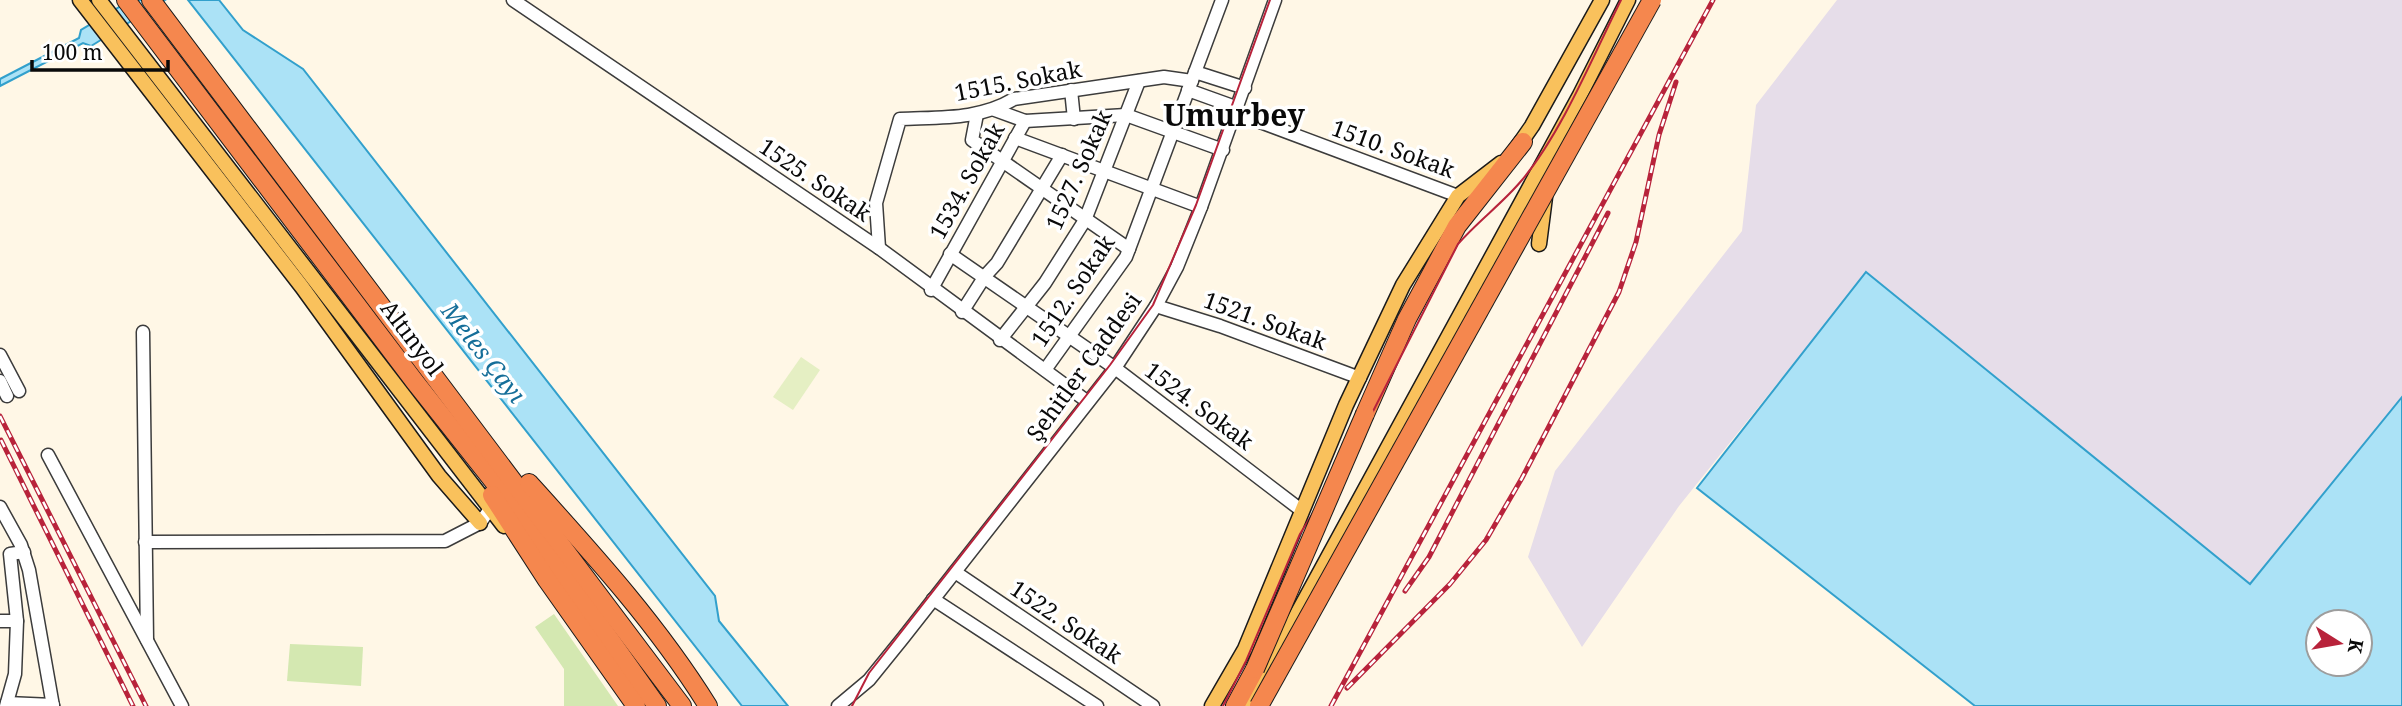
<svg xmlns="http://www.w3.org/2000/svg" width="2402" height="706" viewBox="0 0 2402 706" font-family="'Noto Serif',serif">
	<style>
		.industrial { fill: #e6dde9 }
		.green { fill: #d4e8b1 }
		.pitch { fill: #e5efc3 }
		.water { fill: #abe2f6; stroke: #32a0cc; stroke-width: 2; fill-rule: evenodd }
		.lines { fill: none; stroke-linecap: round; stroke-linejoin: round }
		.minor-casing { stroke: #3c3c3c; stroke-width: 15 }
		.major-casing { stroke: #1a1a1a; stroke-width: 17 }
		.highway-casing { stroke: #1a1a1a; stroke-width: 20 }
		.minor { stroke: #fff; stroke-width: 12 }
		.major { stroke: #f9c15c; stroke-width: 14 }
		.highway { stroke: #f5874e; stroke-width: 18 }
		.tram { stroke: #b8233b; stroke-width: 2 }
		.rail-casing { stroke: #b8233b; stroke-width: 5 }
		.rail { stroke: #fff; stroke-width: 2.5; stroke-dasharray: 8; stroke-linecap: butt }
		.highway-bridge-casing { stroke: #1a1a1a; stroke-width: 20; stroke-linecap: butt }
		.highway-bridge { stroke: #f5874e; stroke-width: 18 }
		.labels { text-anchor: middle; stroke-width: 7; stroke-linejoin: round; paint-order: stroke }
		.street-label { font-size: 23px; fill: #090909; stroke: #fff }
		.water-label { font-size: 24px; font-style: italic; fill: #156e99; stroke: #fff }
		.district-label { font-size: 30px; font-weight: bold; fill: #090909; stroke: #fff }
	</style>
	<rect width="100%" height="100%" fill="#fff7e6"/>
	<polygon class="industrial" points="1837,0 2402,0 2402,397 2250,585 1866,273 1679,506 1582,647 1528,557 1555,471 1742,231 1756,105"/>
	<g class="green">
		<polygon points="554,614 618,706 564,706 564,669 535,627"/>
		<polygon points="290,644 363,647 361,686 287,681"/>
	</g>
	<polygon class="pitch" points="801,357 820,370 793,410 773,397"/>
	<g class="water">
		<polygon points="131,0 165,0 96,43 91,46 83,43 0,86 0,79 79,38 81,30"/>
		<polygon points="188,0 219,0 243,30 303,69 715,596 719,621 788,706 742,706"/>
		<path d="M1866,272L2250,584L2402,397V706H1975L1697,488ZM2318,622H2360V664H2318Z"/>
	</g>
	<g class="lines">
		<g class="minor-casing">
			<g id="minor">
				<polyline points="513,0 879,248 1088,402"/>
				<polyline points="1195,72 1245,88"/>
				<polyline points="1071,90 1074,119"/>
				<polyline points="1188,90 1238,108"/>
				<polyline points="1236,113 1458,196"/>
				<polyline points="977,114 972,140 1129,249"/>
				<polyline points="1025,121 1126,115 1223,150"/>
				<polyline points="1015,138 1201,207"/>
				<path d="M879,248L876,203L900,119C940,117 979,120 1014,99L1164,77L1192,81"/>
				<polyline points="950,254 1115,368 1301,510"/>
				<polyline points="931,290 1025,121 995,110"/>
				<polyline points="1156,306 1220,326 1360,378"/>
				<polyline points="962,312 985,276 997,263 1062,155"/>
				<polyline points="143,332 147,640"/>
				<polyline points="1000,340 1045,283 1085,220 1139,81"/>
				<polyline points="0,355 19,391"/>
				<polyline points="1045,370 1126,257 1222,0"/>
				<polyline points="0,381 7,396"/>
				<polyline points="48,455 182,706"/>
				<polyline points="0,507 21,545 29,570 53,706"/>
				<polyline points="145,542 445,541 480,523 490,509"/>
				<polyline points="955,572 1153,706"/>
				<polyline points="933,599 1097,706"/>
				<polyline points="0,621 17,621"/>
				<polyline points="7,703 53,705"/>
				<polyline points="6,706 15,674 17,621 10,554 24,552"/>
				<polyline points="838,706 869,680 903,638 1115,368 1156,306 1177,267 1201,207 1275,0"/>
			</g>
		</g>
		<g class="major-casing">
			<g id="major">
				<polyline points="80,0 302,287 439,476 480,523"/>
				<polyline points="99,0 504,526"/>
				<polyline points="1516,149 1532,126 1602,0"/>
				<polyline points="1539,244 1545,197"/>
				<polyline points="1212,706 1245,649 1346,405 1403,285 1458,196 1501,163"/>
				<polyline points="1247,706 1580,95 1628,0"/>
			</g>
		</g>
		<g class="highway-casing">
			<g id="highway">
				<polyline points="126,0 415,382 536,535 657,706"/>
				<polyline points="151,0 682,706"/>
				<polyline points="1365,414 1407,319 1457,226 1523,142"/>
				<path d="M529,483C593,554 657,624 708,706"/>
				<polyline points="492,495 547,580 636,706"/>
				<polyline points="1235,706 1255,669"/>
			</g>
		</g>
		<use href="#minor" class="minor"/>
		<use href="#major" class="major"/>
		<use href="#highway" class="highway"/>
		<g class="tram">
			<polyline points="852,706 869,673 1110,365 1153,305 1196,205 1270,0"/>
			<path d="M1223,706L1246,661L1300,534L1362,433L1458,244C1478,221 1503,203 1522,180C1562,132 1593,56 1621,0"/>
		</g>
		<g class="rail-casing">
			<g id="rail">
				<polyline points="0,416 146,706"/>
				<polyline points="1,440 133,706"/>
				<polyline points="1405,591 1429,557 1608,213"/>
				<polyline points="1347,688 1450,584 1486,540 1522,478 1619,292 1636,242 1659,135 1676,82"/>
				<polyline points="1331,706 1713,0"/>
			</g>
		</g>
		<use href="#rail" class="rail"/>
		<g class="highway-bridge-casing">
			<g id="highway-bridge">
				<polyline points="1255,669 1365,414"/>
				<polyline points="1259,706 1652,0"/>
			</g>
		</g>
		<use href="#highway-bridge" class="highway-bridge"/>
	</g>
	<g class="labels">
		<g class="street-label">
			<text transform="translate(1018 81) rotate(-11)" y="8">1515. Sokak</text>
			<text transform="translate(1393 149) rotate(20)" y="8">1510. Sokak</text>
			<text transform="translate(1079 170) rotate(-66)" y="8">1527. Sokak</text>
			<text transform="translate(815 180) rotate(34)" y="8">1525. Sokak</text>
			<text transform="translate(967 181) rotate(-61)" y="8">1534. Sokak</text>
			<text transform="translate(1073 291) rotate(-56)" y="8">1512. Sokak</text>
			<text transform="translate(1265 321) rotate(20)" y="8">1521. Sokak</text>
			<text transform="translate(412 338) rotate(53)" y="8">Altınyol</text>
			<text transform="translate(1084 367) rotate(-54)" y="8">Şehitler Caddesi</text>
			<text transform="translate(1199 406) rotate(37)" y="8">1524. Sokak</text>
			<text transform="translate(1066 622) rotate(34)" y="8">1522. Sokak</text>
		</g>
		<g class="water-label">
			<text transform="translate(483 353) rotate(52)" y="8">Meles Çayı</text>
		</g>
		<g class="district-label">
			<text x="1234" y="126">Umurbey</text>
		</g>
	</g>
	<g transform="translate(2339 643) rotate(101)"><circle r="33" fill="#ffffff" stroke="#9d9d9d" stroke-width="2"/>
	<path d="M0-5L12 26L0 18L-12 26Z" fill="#b8233b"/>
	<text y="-10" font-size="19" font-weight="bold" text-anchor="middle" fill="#090909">K</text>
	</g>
	<path d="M32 60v10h136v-10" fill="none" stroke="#090909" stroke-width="3.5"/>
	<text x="42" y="60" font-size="21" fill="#090909" stroke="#ffffff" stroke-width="5" paint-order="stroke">100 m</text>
</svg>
